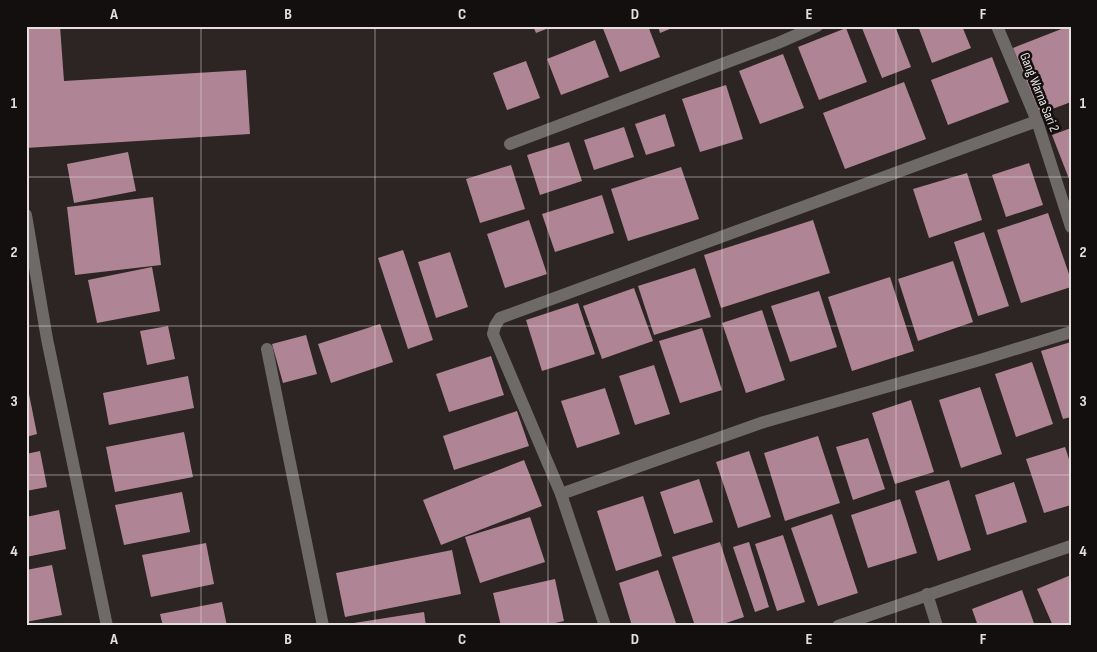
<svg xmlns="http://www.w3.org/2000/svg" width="1097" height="652" viewBox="0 0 1097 652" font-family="'Sofia Sans Condensed',sans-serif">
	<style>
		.building { fill: #af8595 }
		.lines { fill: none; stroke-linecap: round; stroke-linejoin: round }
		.minor { stroke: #6d6a67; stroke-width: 12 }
		.grid { fill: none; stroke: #e5dfdf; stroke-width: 1; stroke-opacity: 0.55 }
		.labels { text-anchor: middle; stroke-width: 5; stroke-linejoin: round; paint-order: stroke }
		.street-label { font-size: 14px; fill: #e5dfdf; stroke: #120f0e }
		.neatline { fill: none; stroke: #e5dfdf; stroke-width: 2 }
		.grid-label { font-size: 16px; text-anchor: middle; font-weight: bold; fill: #e5dfdf }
	</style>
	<rect width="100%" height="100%" fill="#2c2523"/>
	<g class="building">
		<polygon points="26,26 60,26 64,81 246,70 250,134 26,148"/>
		<polygon points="533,26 554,26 536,33"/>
		<polygon points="602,26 648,26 660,57 620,72"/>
		<polygon points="658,26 677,26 660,33"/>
		<polygon points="866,26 895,26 911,67 882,78 862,28"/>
		<polygon points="918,26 962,26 971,48 932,63"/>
		<polygon points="1069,26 1071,31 1071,102 1039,114 1013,48"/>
		<polygon points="846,28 867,82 819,100 798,47"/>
		<polygon points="595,40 609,77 561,95 547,59"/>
		<polygon points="783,54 804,108 760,124 739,71"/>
		<polygon points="992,57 1009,102 948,125 931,80"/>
		<polygon points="526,61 540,98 507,110 493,73"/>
		<polygon points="904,82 926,139 845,169 823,113"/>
		<polygon points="726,85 743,139 700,152 682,99"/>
		<polygon points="665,114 675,146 646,155 635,124"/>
		<polygon points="624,127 634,157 594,170 584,140"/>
		<polygon points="1071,128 1071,184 1052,135"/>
		<polygon points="569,142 582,181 540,195 527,155"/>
		<polygon points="128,152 136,191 74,203 67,164"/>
		<polygon points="1029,163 1043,205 1006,217 992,175"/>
		<polygon points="511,165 525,209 480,223 466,179"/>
		<polygon points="681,167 699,219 628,241 611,189"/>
		<polygon points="967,173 982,220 929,238 913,189"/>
		<polygon points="602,195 614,233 555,252 542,214"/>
		<polygon points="153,197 161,265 75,275 67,207"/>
		<polygon points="1048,213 1071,280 1071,287 1021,303 997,230"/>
		<polygon points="529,220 547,274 505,288 487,234"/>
		<polygon points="813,220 830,273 721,308 704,255"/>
		<polygon points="984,232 1009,306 978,316 954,242"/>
		<polygon points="403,250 433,340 408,349 378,258"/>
		<polygon points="450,252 468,307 436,318 418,262"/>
		<polygon points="953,261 973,322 918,341 898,279"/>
		<polygon points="152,267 160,311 97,323 88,280"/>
		<polygon points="695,268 711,317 654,335 638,286"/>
		<polygon points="890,277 914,351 852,371 828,297"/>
		<polygon points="634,288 653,341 602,359 583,306"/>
		<polygon points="819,291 837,347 790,362 771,306"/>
		<polygon points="578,303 595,354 542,371 526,320"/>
		<polygon points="762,310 785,380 746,393 722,323"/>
		<polygon points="380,324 393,362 331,383 318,344"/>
		<polygon points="168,326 175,359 147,365 140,331"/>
		<polygon points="702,328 722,390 680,403 659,341"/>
		<polygon points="306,335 317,374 283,383 272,344"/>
		<polygon points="1071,342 1071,417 1063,419 1041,351"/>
		<polygon points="491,356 504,395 449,412 436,374"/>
		<polygon points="1032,362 1053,424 1016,437 995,374"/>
		<polygon points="654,365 670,414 635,425 619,376"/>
		<polygon points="188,376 194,408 109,425 103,393"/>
		<polygon points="26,384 27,384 37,434 26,437"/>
		<polygon points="980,387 1002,454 961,468 939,400"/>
		<polygon points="605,388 620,434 577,448 561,401"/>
		<polygon points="911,400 934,472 895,484 872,413"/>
		<polygon points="517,411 529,446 454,470 443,436"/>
		<polygon points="184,432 193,477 115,492 106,447"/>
		<polygon points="818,436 840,503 785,521 764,453"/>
		<polygon points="868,438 885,489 853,500 836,447"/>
		<polygon points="1065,447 1071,465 1071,505 1044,513 1026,459"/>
		<polygon points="40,451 47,487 26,491 26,454"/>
		<polygon points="749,451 771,517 738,528 716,462"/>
		<polygon points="524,460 542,506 441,545 423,500"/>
		<polygon points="699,479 713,522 674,534 660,492"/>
		<polygon points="949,480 971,550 938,561 915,491"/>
		<polygon points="1014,482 1027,522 987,535 975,495"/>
		<polygon points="182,492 190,532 124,545 115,505"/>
		<polygon points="643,496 662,556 616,571 597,511"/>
		<polygon points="900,499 917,553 868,568 851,515"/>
		<polygon points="59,510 66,549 26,557 26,517"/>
		<polygon points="832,514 858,593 818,606 791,528"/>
		<polygon points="530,517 545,562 480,583 465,537"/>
		<polygon points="783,535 805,602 777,611 755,544"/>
		<polygon points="720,542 744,617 717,626 695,626 672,557"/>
		<polygon points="749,542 769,607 755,612 733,547"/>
		<polygon points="206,543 214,584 151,597 142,555"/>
		<polygon points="452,550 461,594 345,617 336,573"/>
		<polygon points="52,565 62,615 26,622 26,570"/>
		<polygon points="658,570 677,626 632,626 619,583"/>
		<polygon points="1071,575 1071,626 1053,626 1037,589"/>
		<polygon points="555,579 564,621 542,626 501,626 493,593"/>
		<polygon points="1022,590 1035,626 978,626 972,609"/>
		<polygon points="222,602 227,626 163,626 160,614"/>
		<polygon points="424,612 426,626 342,626 341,625"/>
	</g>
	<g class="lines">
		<g class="minor">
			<polyline points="997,26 1037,121 1071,227"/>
			<polyline points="510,144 778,43 817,26"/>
			<polyline points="26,215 47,339 107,626"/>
			<polyline points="267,349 323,626"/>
			<polyline points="561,494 493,334 495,326 500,318 1037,121"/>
			<polyline points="927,594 937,626"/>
			<polyline points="605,626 561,494 764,422 980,360 1071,332"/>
			<polyline points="838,626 1071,546"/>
		</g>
	</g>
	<path class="grid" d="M201,26V626M375,26V626M548,26V626M722,26V626M896,26V626M26,177H1071M26,326H1071M26,475H1071"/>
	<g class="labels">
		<g class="street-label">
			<text transform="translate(1040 92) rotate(68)" y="5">Gang Warna Sari 2</text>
		</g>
	</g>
	<rect width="1097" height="652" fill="none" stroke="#120f0e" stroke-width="55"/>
	<rect x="28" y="28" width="1042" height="596" class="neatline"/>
	<g class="grid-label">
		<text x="114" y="19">A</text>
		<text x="288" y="19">B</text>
		<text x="462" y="19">C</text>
		<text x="635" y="19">D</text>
		<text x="809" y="19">E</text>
		<text x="983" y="19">F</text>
		<text x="14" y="108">1</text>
		<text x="1083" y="108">1</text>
		<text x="14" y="257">2</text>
		<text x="1083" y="257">2</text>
		<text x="14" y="406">3</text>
		<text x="1083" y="406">3</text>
		<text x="14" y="556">4</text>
		<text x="1083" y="556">4</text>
		<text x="114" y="644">A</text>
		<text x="288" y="644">B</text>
		<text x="462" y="644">C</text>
		<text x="635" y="644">D</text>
		<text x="809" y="644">E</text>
		<text x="983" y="644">F</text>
	</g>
</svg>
